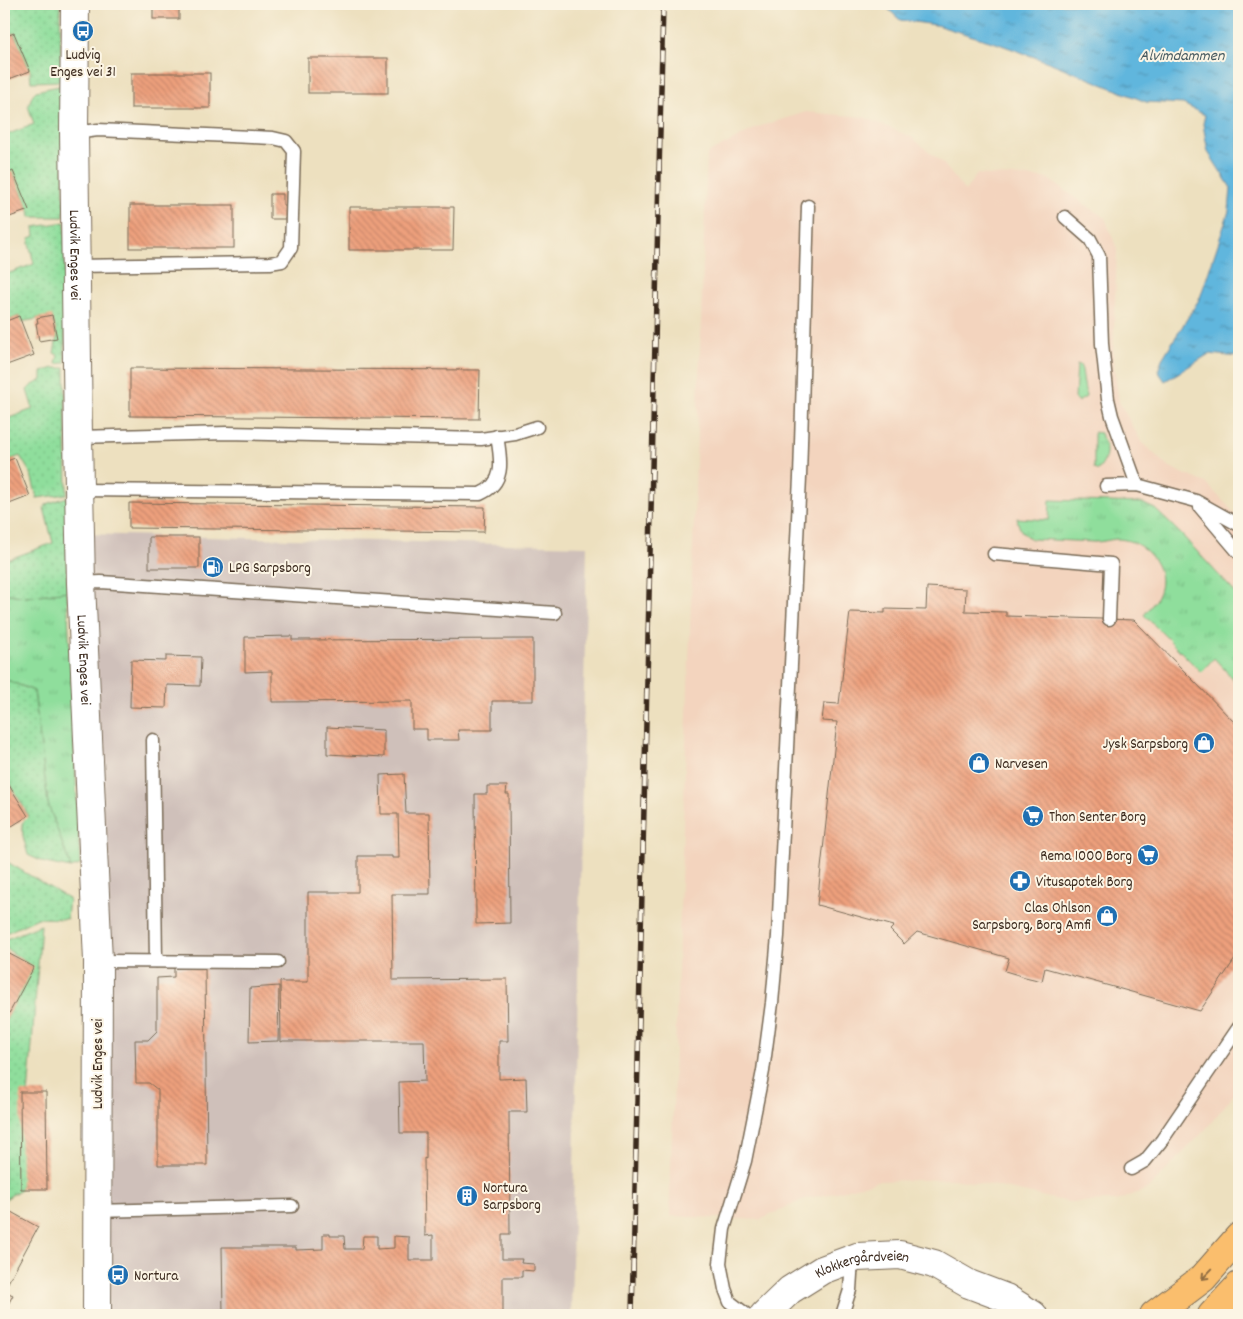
<svg xmlns="http://www.w3.org/2000/svg" width="1243" height="1319" viewBox="0 0 1243 1319" font-family="Dekko,sans-serif">
	<style>
		.built { fill: #f3d4be }
		.industrial { fill: #cfc0ba }
		.grass { fill: url(#grass-tufts); stroke: #65845d }
		.park { fill: url(#park-dots); stroke: #65845d }
		.water { fill: url(#water-ripples); stroke: #4e707e }
		.building { fill: url(#building-back-hatch) }
		.lines { fill: none; stroke-linecap: round; stroke-linejoin: round }
		.service-casing { stroke: #796a56; stroke-width: 15 }
		.tertiary-casing { stroke: #796a56; stroke-width: 30 }
		.primary-casing { stroke: #796a56; stroke-width: 30 }
		.service { stroke: #fff; stroke-width: 12 }
		.tertiary { stroke: #fff; stroke-width: 28 }
		.primary { stroke: #fabe6d; stroke-width: 28 }
		.rail-casing { stroke: #3b2a1e; stroke-width: 5.5 }
		.rail { stroke: #fcf5e5; stroke-width: 4; stroke-dasharray: 11; stroke-linecap: butt }
		.oneway { stroke: #916d42 }
		.labels { text-anchor: middle; stroke-width: 4; stroke-linejoin: round; paint-order: stroke }
		.poi-label { font-size: 15px; fill: #3b2a1e; stroke: #fcf5e5; text-anchor: start }
		.street-label { font-size: 15px; fill: #3b2a1e; stroke: #fcf5e5 }
		.water-label { font-size: 16px; font-style: italic; fill: #485b61; stroke: #fcf5e5 }
	</style>
	<defs>
		<pattern id="grass-tufts" width="24" height="20" patternUnits="userSpaceOnUse" patternTransform="scale(1.25)"><rect width="24" height="20" fill="#8fde9c"/><path d="M3 7l-1-3M5 7V3M7 7l1-3M15 17l-1-3M17 17v-4M19 17l1-3" fill="none" stroke="#7cbf86"/></pattern>
		<pattern id="park-dots" width="8" height="8" patternUnits="userSpaceOnUse" patternTransform="scale(1.25)"><rect width="8" height="8" fill="#8fde9c"/><path d="M2 2h.1M6 6h.1" fill="none" stroke="#7cbf86" stroke-width="1.8" stroke-linecap="round"/></pattern>
		<pattern id="water-ripples" width="26" height="14" patternUnits="userSpaceOnUse" patternTransform="scale(1.25)"><rect width="26" height="14" fill="#61b6dd"/><path d="M2 4q2-2 4 0t4 0M15 11q2-2 4 0t4 0" fill="none" stroke="#5194b3"/></pattern>
		<pattern id="building-back-hatch" width="6" height="6" patternUnits="userSpaceOnUse" patternTransform="scale(1.25)"><rect width="6" height="6" fill="#eea07d"/><path d="M-1 5l2 2M0 0l6 6M5-1l2 2" fill="none" stroke="#c28366"/></pattern>
	</defs>
	<rect width="100%" height="100%" fill="#fcf5e5"/>
	<filter id="ink" filterUnits="userSpaceOnUse"><feTurbulence type="fractalNoise" baseFrequency=".02" numOctaves="2"/><feDisplacementMap in="SourceGraphic" scale="10" xChannelSelector="R" yChannelSelector="G"/><feConvolveMatrix kernelMatrix="1 2 1 2 8 2 1 2 1" color-interpolation-filters="sRGB"/></filter>
	<filter id="wash" filterUnits="userSpaceOnUse"><feTurbulence type="fractalNoise" baseFrequency=".0096" numOctaves="4" result="noise"/><feDisplacementMap in="SourceGraphic" scale="20" xChannelSelector="R" yChannelSelector="G"/><feGaussianBlur stdDeviation="1.12" result="paint"/><feColorMatrix in="noise" values="0 0 0 0 0 0 0 0 0 0 0 0 0 0 0 0 0 1.4 0 .05"/><feComposite in="paint" operator="in"/></filter>
	<g filter="url(#wash)">
		<rect width="100%" height="100%" fill="#ede0bf"/>
		<polygon class="built" points="806,112 864,117 911,137 942,162 965,191 977,174 1047,178 1105,218 1117,249 1113,359 1119,402 1141,441 1168,467 1206,483 1239,518 1239,1088 1205,1130 1148,1189 1116,1201 1068,1202 991,1185 952,1179 878,1181 830,1194 807,1198 760,1220 670,1216 670,1191 707,154 758,127"/>
		<polygon class="industrial" points="80,534 587,546 571,1315 97,1315"/>
		<g class="grass">
			<polygon points="1077,364 1080,365 1082,370 1086,397 1078,402 1075,398"/>
			<path d="M1094,432L1100,433C1108,447 1109,459 1097,471L1094,468Z"/>
			<path d="M1050,500L1142,503L1155,509L1181,534L1239,597V676L1235,681L1214,658L1201,672L1144,615C1156,601 1166,587 1158,567C1151,551 1135,539 1116,539C1108,540 1102,542 1094,542C1073,541 1053,540 1032,539C1022,535 1019,529 1017,518L1049,520Z"/>
			<polygon points="67,591 80,865 71,868 48,804 34,691 4,679 4,593 26,597"/>
		</g>
		<g class="park">
			<polygon points="4,4 60,4 61,81 31,82 30,71 14,33 4,37"/>
			<polygon points="63,85 64,217 30,217 29,210 13,171 4,175 4,136 34,124 28,106 33,94 36,91"/>
			<polygon points="65,222 65,363 56,364 58,355 54,353 57,338 52,316 21,322 19,316 4,322 4,275 34,264 29,243 30,238 35,236 34,227"/>
			<polygon points="54,368 65,368 67,494 37,498 31,474 20,456 4,462 4,420 33,409 27,390 31,386 42,380 42,372"/>
			<polygon points="67,497 67,591 26,597 4,593 4,561 53,543 44,508 47,504"/>
			<polygon points="4,679 34,691 48,804 71,868 45,863 28,855 23,836 22,823 29,816 4,773"/>
			<polygon points="4,860 69,899 67,919 38,918 4,934"/>
			<polygon points="41,925 21,1189 4,1200 4,1045 9,1036 4,1033 4,1023 33,967 4,947 4,940"/>
		</g>
		<polygon class="water" points="883,4 1239,4 1239,357 1209,354 1165,381 1158,371 1162,359 1200,298 1229,211 1231,188 1208,152 1203,124 1205,115 1183,104 1146,102 1051,63 996,43 936,25 900,20"/>
		<g id="blocks">
			<g class="building">
				<rect x="153" y="4" width="26" height="15"/>
				<polygon points="14,33 30,71 4,81 4,37"/>
				<rect x="308" y="58" width="80" height="35"/>
				<rect x="131" y="73" width="79" height="35"/>
				<polygon points="13,171 29,210 4,219 4,175"/>
				<polygon points="270,194 283,194 283,205 286,205 287,219 270,219"/>
				<rect x="130" y="205" width="104" height="43"/>
				<polygon points="349,207 454,207 453,250 349,250"/>
				<polygon points="52,315 57,338 39,341 36,323 38,323 37,318"/>
				<polygon points="19,316 34,355 4,366 4,322"/>
				<polygon points="130,368 480,370 479,419 130,416"/>
				<polygon points="15,458 30,496 4,506 4,462"/>
				<polygon points="129,503 485,507 484,532 129,528"/>
				<rect x="149" y="537" width="50" height="31"/>
				<polygon points="927,587 966,589 965,611 1006,612 1006,616 1134,620 1239,727 1239,953 1200,1011 1045,968 1042,981 1025,977 1005,971 1009,958 917,932 904,944 890,930 894,926 817,905 837,722 822,721 824,703 839,704 850,612 885,613 885,609 926,610"/>
				<polygon points="292,636 292,640 533,639 533,701 492,701 492,730 458,730 459,740 427,740 427,729 412,729 412,701 272,702 272,671 245,672 245,637"/>
				<polygon points="166,656 201,657 200,686 167,685 166,708 130,707 131,660 166,661"/>
				<polygon points="327,727 384,730 384,757 327,754"/>
				<polygon points="404,774 406,813 429,813 430,894 392,894 393,980 507,979 508,1041 499,1041 499,1079 526,1078 527,1112 509,1112 510,1234 502,1234 502,1259 522,1259 521,1263 534,1264 534,1271 522,1270 522,1277 503,1277 503,1315 223,1315 222,1247 296,1247 296,1250 323,1249 323,1234 330,1234 330,1236 344,1236 345,1249 362,1249 363,1236 377,1236 377,1249 394,1248 394,1236 409,1237 409,1260 433,1260 433,1235 425,1236 424,1158 426,1159 426,1133 400,1133 399,1082 425,1081 424,1041 283,1041 281,1042 280,981 282,982 308,982 308,892 358,892 358,856 392,856 392,858 399,858 398,814 381,814 380,775"/>
				<polygon points="4,777 28,816 4,831"/>
				<polygon points="487,786 507,786 506,794 509,794 510,923 476,924 475,794 487,794"/>
				<polygon points="4,951 34,967 4,1023"/>
				<polygon points="174,967 205,967 207,1165 158,1165 158,1090 149,1083 136,1083 135,1040 148,1040 157,1031 157,978 174,977"/>
				<polygon points="279,986 278,1041 249,1042 250,988"/>
				<polygon points="20,1092 46,1092 47,1189 21,1189"/>
				<polygon points="4,1208 38,1227 4,1290"/>
				<polygon points="4,1291 13,1295 4,1312"/>
			</g>
		</g>
	</g>
	<g filter="url(#ink)">
		<use href="#blocks" fill-opacity="0" stroke="#796a56" stroke-width="1"/>
		<g class="lines">
			<g class="service-casing">
				<g id="service">
					<polyline points="74,133 98,130 273,138 286,141 294,151 291,248 282,261 270,263 76,266"/>
					<polyline points="1065,217 1090,239 1099,256 1102,344 1108,399 1112,416 1137,485"/>
					<polyline points="78,437 227,433 481,439 515,434 537,427"/>
					<polyline points="1106,486 1137,485 1196,501 1239,525"/>
					<path d="M79,490L480,494C506,483 501,460 497,436"/>
					<polyline points="1200,507 1239,553"/>
					<polyline points="994,554 1111,564 1109,619"/>
					<polyline points="81,583 101,582 555,613"/>
					<polyline points="153,740 156,961"/>
					<polyline points="98,961 278,962"/>
					<polyline points="1131,1169 1145,1161 1162,1140 1239,1027"/>
					<polyline points="96,1211 292,1206"/>
					<polyline points="747,1315 730,1302 725,1289 720,1263 724,1229 745,1161 763,1071 772,1003 778,936 800,477 808,206"/>
					<polyline points="842,1315 850,1290 852,1259"/>
				</g>
			</g>
			<g class="tertiary-casing">
				<g id="tertiary">
					<path id="s1" d="M75,4L74,133L78,437L81,583L98,961L97,1315"/>
					<path id="s2" d="M764,1315L790,1290L822,1270L857,1257L900,1255L934,1264L969,1284L1006,1298L1033,1315"/>
				</g>
			</g>
			<g class="primary-casing">
				<g id="primary">
					<polyline points="1154,1315 1203,1278 1239,1237"/>
					<polyline points="1212,1315 1239,1286"/>
				</g>
			</g>
			<use href="#service" class="service"/>
			<use href="#tertiary" class="tertiary"/>
			<use href="#primary" class="primary"/>
			<g class="rail-casing">
				<polyline id="rail" points="632,1315 663,4"/>
			</g>
			<use href="#rail" class="rail"/>
		</g>
		<defs><path id="oneway-shaft" d="M-6 0H5M1.5-3L5.5 0L1.5 3" fill="none" stroke-width="1.6" stroke-linecap="round" stroke-linejoin="round" transform="scale(1.25)"/></defs>
		<use class="oneway" href="#oneway-shaft" transform="translate(1207 1274) rotate(134)"/>
	</g>
	<defs>
		<g id="bus-disc" transform="scale(1.125)"><circle r="9.5" fill="#1f6fb2" stroke="#fcf5e5"/><path d="M-5-6H5V4H4V6H2V4H-2V6H-4V4H-5ZM-3.5-4V0h7V-4ZM-3.5 1.2v1.5H-2V1.2ZM2 1.2v1.5H3.5V1.2Z" fill="#fff"/></g>
		<g id="fuel-disc" transform="scale(1.125)"><circle r="9.5" fill="#1f6fb2" stroke="#fcf5e5"/><path d="M-5.5-6h7V0h2V4h1.3V-2.5L3-4.5l.8-.8L6-3V5H2.5V1h-1V6h-7ZM-4.2-4.7v3.2H.2V-4.7Z" fill="#fff"/></g>
		<g id="shop-disc" transform="scale(1.125)"><circle r="9.5" fill="#1f6fb2" stroke="#fcf5e5"/><path d="M-5-2.5h2.3a2.7 3.5 0 0 1 5.4 0H5L5.5 6h-11ZM-1.5-2.5h3a1.5 2.3 0 0 0-3 0Z" fill="#fff"/></g>
		<g id="supermarket-disc" transform="scale(1.125)"><circle r="9.5" fill="#1f6fb2" stroke="#fcf5e5"/><path d="M-6-5.5h2.5l.6 2H6L4.5 2H-2.5L-4.4-4H-6ZM-1.5 3.2a1.3 1.3 0 1 0 .1 0ZM3 3.2a1.3 1.3 0 1 0 .1 0Z" fill="#fff"/></g>
		<g id="pharmacy-disc" transform="scale(1.125)"><circle r="9.5" fill="#1f6fb2" stroke="#fcf5e5"/><path d="M-2-6h4v4h4v4h-4v4h-4v-4h-4v-4h4Z" fill="#fff"/></g>
		<g id="building-disc" transform="scale(1.125)"><circle r="9.5" fill="#1f6fb2" stroke="#fcf5e5"/><path d="M-4-6H4V6H1V3H-1V6H-4ZM-2.5-4.3h1.7v1.8h-1.7ZM.8-4.3h1.7v1.8H.8ZM-2.5-1h1.7V.8h-1.7ZM.8-1h1.7V.8H.8Z" fill="#fff"/></g>
	</defs>
	<g fill-rule="evenodd">
		<use href="#bus-disc" x="83" y="31"/>
		<use href="#fuel-disc" x="213" y="567"/>
		<use href="#shop-disc" x="1204" y="743"/>
		<use href="#shop-disc" x="979" y="763"/>
		<use href="#supermarket-disc" x="1033" y="816"/>
		<use href="#supermarket-disc" x="1148" y="855"/>
		<use href="#pharmacy-disc" x="1020" y="881"/>
		<use href="#shop-disc" x="1107" y="916"/>
		<use href="#building-disc" x="467" y="1196"/>
		<use href="#bus-disc" x="118" y="1275"/>
	</g>
	<g class="labels">
		<g class="poi-label">
			<text x="83" y="59" text-anchor="middle">Ludvig<tspan x="83" dy="17">Enges vei 31</tspan></text>
			<text x="229" y="572">LPG Sarpsborg</text>
			<text x="1188" y="748" text-anchor="end">Jysk Sarpsborg</text>
			<text x="995" y="768">Narvesen</text>
			<text x="1049" y="821">Thon Senter Borg</text>
			<text x="1132" y="860" text-anchor="end">Rema 1000 Borg</text>
			<text x="1036" y="886">Vitusapotek Borg</text>
			<text x="1091" y="912" text-anchor="end">Clas Ohlson<tspan x="1091" dy="17">Sarpsborg, Borg Amfi</tspan></text>
			<text x="483" y="1192">Nortura<tspan x="483" dy="17">Sarpsborg</tspan></text>
			<text x="134" y="1280">Nortura</text>
		</g>
		<g class="street-label">
			<text dy="5" stroke="none"><textPath href="#s1" startOffset="251">Ludvik Enges vei</textPath></text>
			<text dy="5" stroke="none"><textPath href="#s1" startOffset="656">Ludvik Enges vei</textPath></text>
			<text transform="translate(97 1064) rotate(-90)" y="5">Ludvik Enges vei</text>
			<text dy="5" stroke="none"><textPath href="#s2" startOffset="115">Klokkergårdveien</textPath></text>
		</g>
		<g class="water-label">
			<text x="1182" y="60">Alvimdammen</text>
		</g>
	</g>
	<rect width="1243" height="1319" fill="none" stroke="#fcf5e5" stroke-width="20"/>
</svg>
